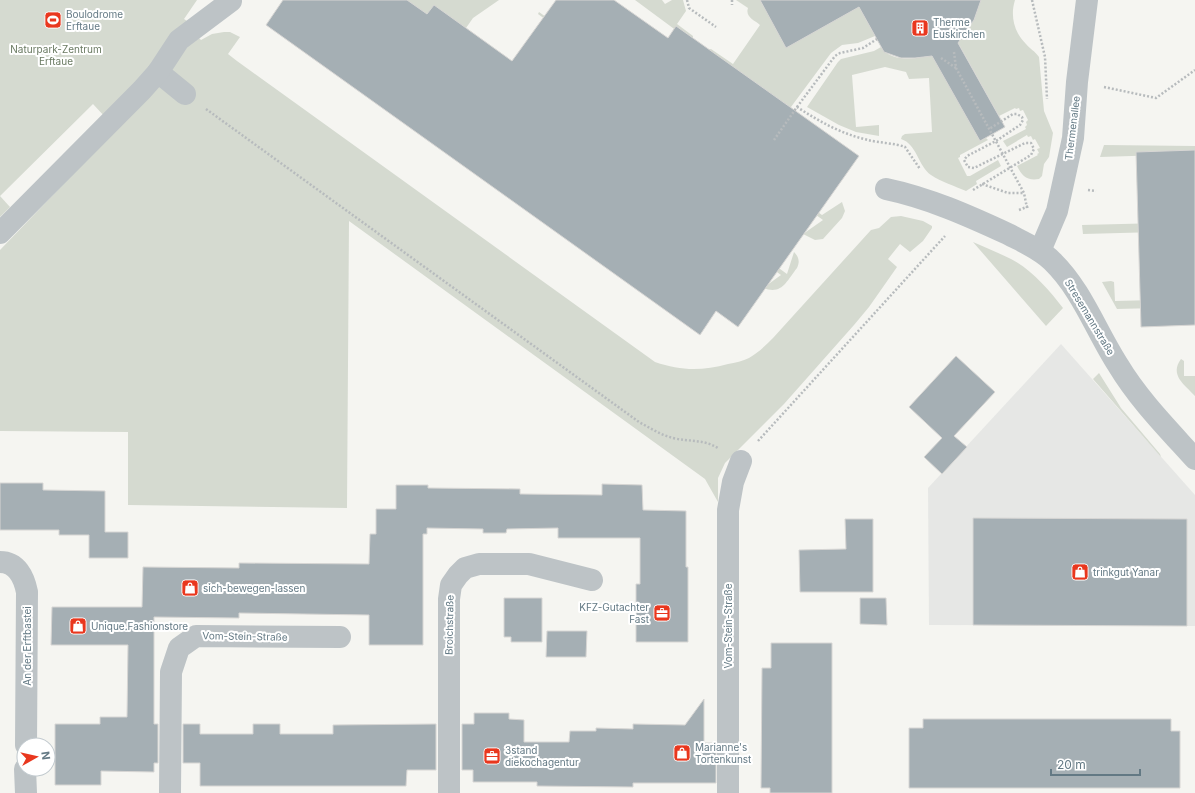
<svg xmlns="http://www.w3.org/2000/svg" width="1195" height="793" viewBox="0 0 1195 793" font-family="Inter,sans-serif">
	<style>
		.built { fill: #e6e7e5 }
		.green { fill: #d5dad0 }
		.building { fill: #a5afb4; stroke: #d7d6d4 }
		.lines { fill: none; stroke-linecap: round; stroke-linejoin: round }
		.path { stroke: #b7bbbd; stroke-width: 2.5; stroke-dasharray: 2 2; stroke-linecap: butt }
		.minor { stroke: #bdc3c6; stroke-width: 22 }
		.labels { text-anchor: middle; stroke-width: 4; stroke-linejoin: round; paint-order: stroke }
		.poi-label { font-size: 10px; fill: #637984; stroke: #fff; text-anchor: start }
		.park-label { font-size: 10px; fill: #6a7a62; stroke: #fff }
		.street-label { font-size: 10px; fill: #637984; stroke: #fff }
	</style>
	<rect width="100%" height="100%" fill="#f5f5f1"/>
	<polygon class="built" points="1061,344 1195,495 1195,626 929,625 928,488"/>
	<g class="green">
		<polygon points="0,0 197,0 184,19 187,21 147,72 106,118 93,104 0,196"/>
		<path d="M402,0H499L473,18L459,38L787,274L794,252C799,257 800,262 797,268C786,282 782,295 763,288L781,275Z"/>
		<polygon points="635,0 662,0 665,4 672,0 683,0 686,11 677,24 693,36 693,38 681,34"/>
		<path d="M736,0H760L786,47L859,7L875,36L858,43L842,45L831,53L788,111L707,50L711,49L733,64L760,25C754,20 745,17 748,8Z"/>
		<path d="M980,0H1015C1010,16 1014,32 1026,44C1030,49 1035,51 1039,57L1044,111L1053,133L1049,157L1044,164L1042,176L1039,179C1027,181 1022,176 1017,166L1038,155L1037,154L1039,153L1037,149L1040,148L1035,139L1033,140L1031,136L1028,137L1027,135L1007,147L1003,141L1026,129L1025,127L1027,125L1026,122L1028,120L1023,110L1020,111L1019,108L1016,109L1015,108L999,116L960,46L957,44L974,20Z"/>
		<polygon points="539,12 822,215 842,202 845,211 842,218 823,239 815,240 803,234 823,220 549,22 538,14"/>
		<path d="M224,32H230L240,37L228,54L237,61L655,362C681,371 702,371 728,364C735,363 743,361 749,358C758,353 766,345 773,338L871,230L879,228L891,217L901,216L923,221L932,226V228L923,241L910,252L900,244L888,259L897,267L869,307L854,325L784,404L725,463L718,478V502L705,479L349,221L347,508L128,505V432L0,431V250L161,83L172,70L174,56L199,38L201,40L212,34Z"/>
		<path d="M881,47C891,63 917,59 933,55L980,141L986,138L988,140L960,155V157L958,158L967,176H970L998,160L1001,166L976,181L977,184L966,191C955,186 941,182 931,175C918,166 917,144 901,139L902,136L905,134L932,132L929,78L909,79L906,72L885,67L852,75L856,127L879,125V136L856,132L839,125L807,107L838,62L841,59L874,51Z"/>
		<polygon points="1104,145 1195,146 1195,154 1100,157"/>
		<polygon points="0,196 10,207 0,217"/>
		<polygon points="1161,223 1195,231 1083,234 1082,225"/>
		<path d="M973,242C986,248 999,253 1011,259C1032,270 1049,290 1063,308L1046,326Z"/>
		<polygon points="1111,281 1114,282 1115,301 1195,299 1195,307 1117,309 1102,282"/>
		<path d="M1181,359L1184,361V376H1195V396C1185,385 1169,375 1181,359Z"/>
		<polygon points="1099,373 1121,408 1160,454 1161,457 1093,379"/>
	</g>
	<g class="building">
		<polygon points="283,0 407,0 427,14 434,5 512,61 556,0 614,0 668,38 676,26 859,156 738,327 716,311 700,335 266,25"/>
		<polygon points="760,0 981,0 974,20 958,43 1005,127 980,141 932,56 915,58 901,58 884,52 859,7 786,48"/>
		<polygon points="1195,150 1195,325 1141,327 1136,152"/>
		<polygon points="956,356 995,392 954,436 967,447 942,474 924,457 942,438 909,407"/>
		<polygon points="0,483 43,483 43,490 105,491 105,532 128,532 128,558 89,558 89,535 59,535 59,530 0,530"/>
		<polygon points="602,484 642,485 643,510 686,511 686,567 688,567 688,642 636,642 636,584 640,584 640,538 558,538 558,528 507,529 506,533 483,533 483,529 427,528 427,534 423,534 423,645 369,645 369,615 239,613 239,618 154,617 154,724 158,724 158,763 154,763 154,772 101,771 101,785 55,785 55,724 100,724 100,717 127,717 128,645 51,645 52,607 142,607 143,567 239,568 239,563 369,564 370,534 376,534 376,509 396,509 396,485 428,485 428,488 520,489 520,494 602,495"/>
		<polygon points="973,518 1187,519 1187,626 973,625"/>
		<polygon points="845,519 873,519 873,592 800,592 799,550 846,549"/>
		<polygon points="504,598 542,598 542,642 511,642 511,637 504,637"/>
		<polygon points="860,598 886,598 887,625 860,624"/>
		<polygon points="547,631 587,631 586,657 546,657"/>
		<polygon points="771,643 832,643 832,793 770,793 770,788 761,788 762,668 771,668"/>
		<polygon points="704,699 704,743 716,743 716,783 633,783 633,787 537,786 537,782 473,782 473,770 462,770 462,724 474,724 474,713 509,713 509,719 524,720 524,742 569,742 570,731 596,731 596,728 633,729 633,724 685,725"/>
		<polygon points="923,719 1171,719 1171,731 1180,731 1180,788 909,788 909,728 923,728"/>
		<polygon points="183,724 200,724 200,734 253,734 253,724 280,724 280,734 333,734 333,725 436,724 436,770 407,770 406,786 200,786 200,763 183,763"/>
	</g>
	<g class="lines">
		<g class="path">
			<polyline points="687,0 689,8 716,27"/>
			<polyline points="732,0 732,5"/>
			<polyline points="1032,0 1045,57 1047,99"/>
			<polyline points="954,52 956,68 1024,193 1027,208"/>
			<polyline points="941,58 956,68"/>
			<polyline points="1104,87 1156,98 1195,70"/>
			<polyline points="797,107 835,56 840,53 863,48 877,39"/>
			<path d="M206,109L639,422C650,428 661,435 673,438C690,442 703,439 718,448"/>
			<path d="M774,140L797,107C820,122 842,134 868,140C879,143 895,143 905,147L920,169"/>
			<polyline points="982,184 1008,193 1024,193"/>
			<polyline points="973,190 1031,155 1034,149 1031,143 1025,143 974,168 968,167 964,160 967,156 996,141 1020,125 1023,120 1022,117 1017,114 1013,114 989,129"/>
			<polyline points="1088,190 1096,191"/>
			<polyline points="1019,210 1029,206"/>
			<polyline points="758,441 945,236"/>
		</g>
		<g class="minor">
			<polyline points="158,72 185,94"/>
			<path d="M886,189C929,198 969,216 1008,234C1023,242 1040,249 1052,261C1082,290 1096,331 1118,365C1139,400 1168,429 1195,459"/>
			<polyline points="0,233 142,90 158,72 179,40 231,1"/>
			<polyline points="1040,251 1057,211 1073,138 1077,82 1087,0"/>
			<path d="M0,562C17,562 24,577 27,592L26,745"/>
			<polyline points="25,769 26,793"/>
			<polyline points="170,793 171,672 179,648 196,636 340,637"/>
			<polyline points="449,793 449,599 451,585 458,575 465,568 479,564 529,564 592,580"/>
			<polyline points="728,793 728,510 733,482 741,461"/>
		</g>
	</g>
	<defs>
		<g id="stadium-square" transform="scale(0.9)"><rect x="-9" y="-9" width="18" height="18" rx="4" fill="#e9371e" stroke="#fff"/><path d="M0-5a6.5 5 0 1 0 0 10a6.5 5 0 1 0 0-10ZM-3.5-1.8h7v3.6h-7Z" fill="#fff"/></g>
		<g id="building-square" transform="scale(0.9)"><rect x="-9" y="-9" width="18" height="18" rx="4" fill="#e9371e" stroke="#fff"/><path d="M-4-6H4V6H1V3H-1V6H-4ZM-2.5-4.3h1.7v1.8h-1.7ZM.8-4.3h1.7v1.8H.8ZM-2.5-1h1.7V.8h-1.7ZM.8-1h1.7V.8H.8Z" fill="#fff"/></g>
		<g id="shop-square" transform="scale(0.9)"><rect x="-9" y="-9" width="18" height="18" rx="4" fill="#e9371e" stroke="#fff"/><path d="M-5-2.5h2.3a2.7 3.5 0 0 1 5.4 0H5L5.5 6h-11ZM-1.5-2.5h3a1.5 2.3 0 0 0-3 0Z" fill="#fff"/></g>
		<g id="office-square" transform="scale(0.9)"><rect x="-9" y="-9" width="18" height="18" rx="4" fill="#e9371e" stroke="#fff"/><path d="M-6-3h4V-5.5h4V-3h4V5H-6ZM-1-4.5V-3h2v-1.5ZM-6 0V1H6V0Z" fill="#fff"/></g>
	</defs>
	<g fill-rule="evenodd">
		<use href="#stadium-square" x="53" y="20"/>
		<use href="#building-square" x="920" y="28"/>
		<use href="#shop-square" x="1080" y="572"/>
		<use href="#shop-square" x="190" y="588"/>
		<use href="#office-square" x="662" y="613"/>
		<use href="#shop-square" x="78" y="626"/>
		<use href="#shop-square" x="682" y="753"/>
		<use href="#office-square" x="492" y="756"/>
	</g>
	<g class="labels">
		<g class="poi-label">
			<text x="66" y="18">Boulodrome<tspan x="66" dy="12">Erftaue</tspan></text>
			<text x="933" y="26">Therme<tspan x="933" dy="12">Euskirchen</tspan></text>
			<text x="1093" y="576">trinkgut Yanar</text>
			<text x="203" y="592">sich-bewegen-lassen</text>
			<text x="649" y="611" text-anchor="end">KFZ-Gutachter<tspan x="649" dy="12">Fast</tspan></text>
			<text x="91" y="630">Unique.Fashionstore</text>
			<text x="695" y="751">Marianne's<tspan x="695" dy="12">Tortenkunst</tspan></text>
			<text x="505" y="754">3stand<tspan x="505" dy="12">diekochagentur</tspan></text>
		</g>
		<g class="park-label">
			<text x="56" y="53">Naturpark-Zentrum<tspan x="56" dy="12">Erftaue</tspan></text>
		</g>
		<g class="street-label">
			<text transform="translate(1072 128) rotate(-83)" y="4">Thermenallee</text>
			<text transform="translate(1090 317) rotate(59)" y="4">Stresemannstraße</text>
			<text transform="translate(449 625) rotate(-89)" y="4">Broichstraße</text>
			<text transform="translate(728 626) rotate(-90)" y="4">Vom-Stein-Straße</text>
			<text transform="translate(245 636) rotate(1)" y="4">Vom-Stein-Straße</text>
			<text transform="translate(27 646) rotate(-90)" y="4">An der Erftbastei</text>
		</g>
	</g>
	<g transform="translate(36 757) rotate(82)"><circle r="19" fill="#ffffff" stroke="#c1c9ce"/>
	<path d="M0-3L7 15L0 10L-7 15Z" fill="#e9371e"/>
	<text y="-6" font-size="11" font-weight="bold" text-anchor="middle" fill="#637984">N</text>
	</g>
	<path d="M1051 769v6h89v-6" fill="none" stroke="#637984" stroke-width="2"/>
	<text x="1057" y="769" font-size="12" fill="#637984" stroke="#ffffff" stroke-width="3" paint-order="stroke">20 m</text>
</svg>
